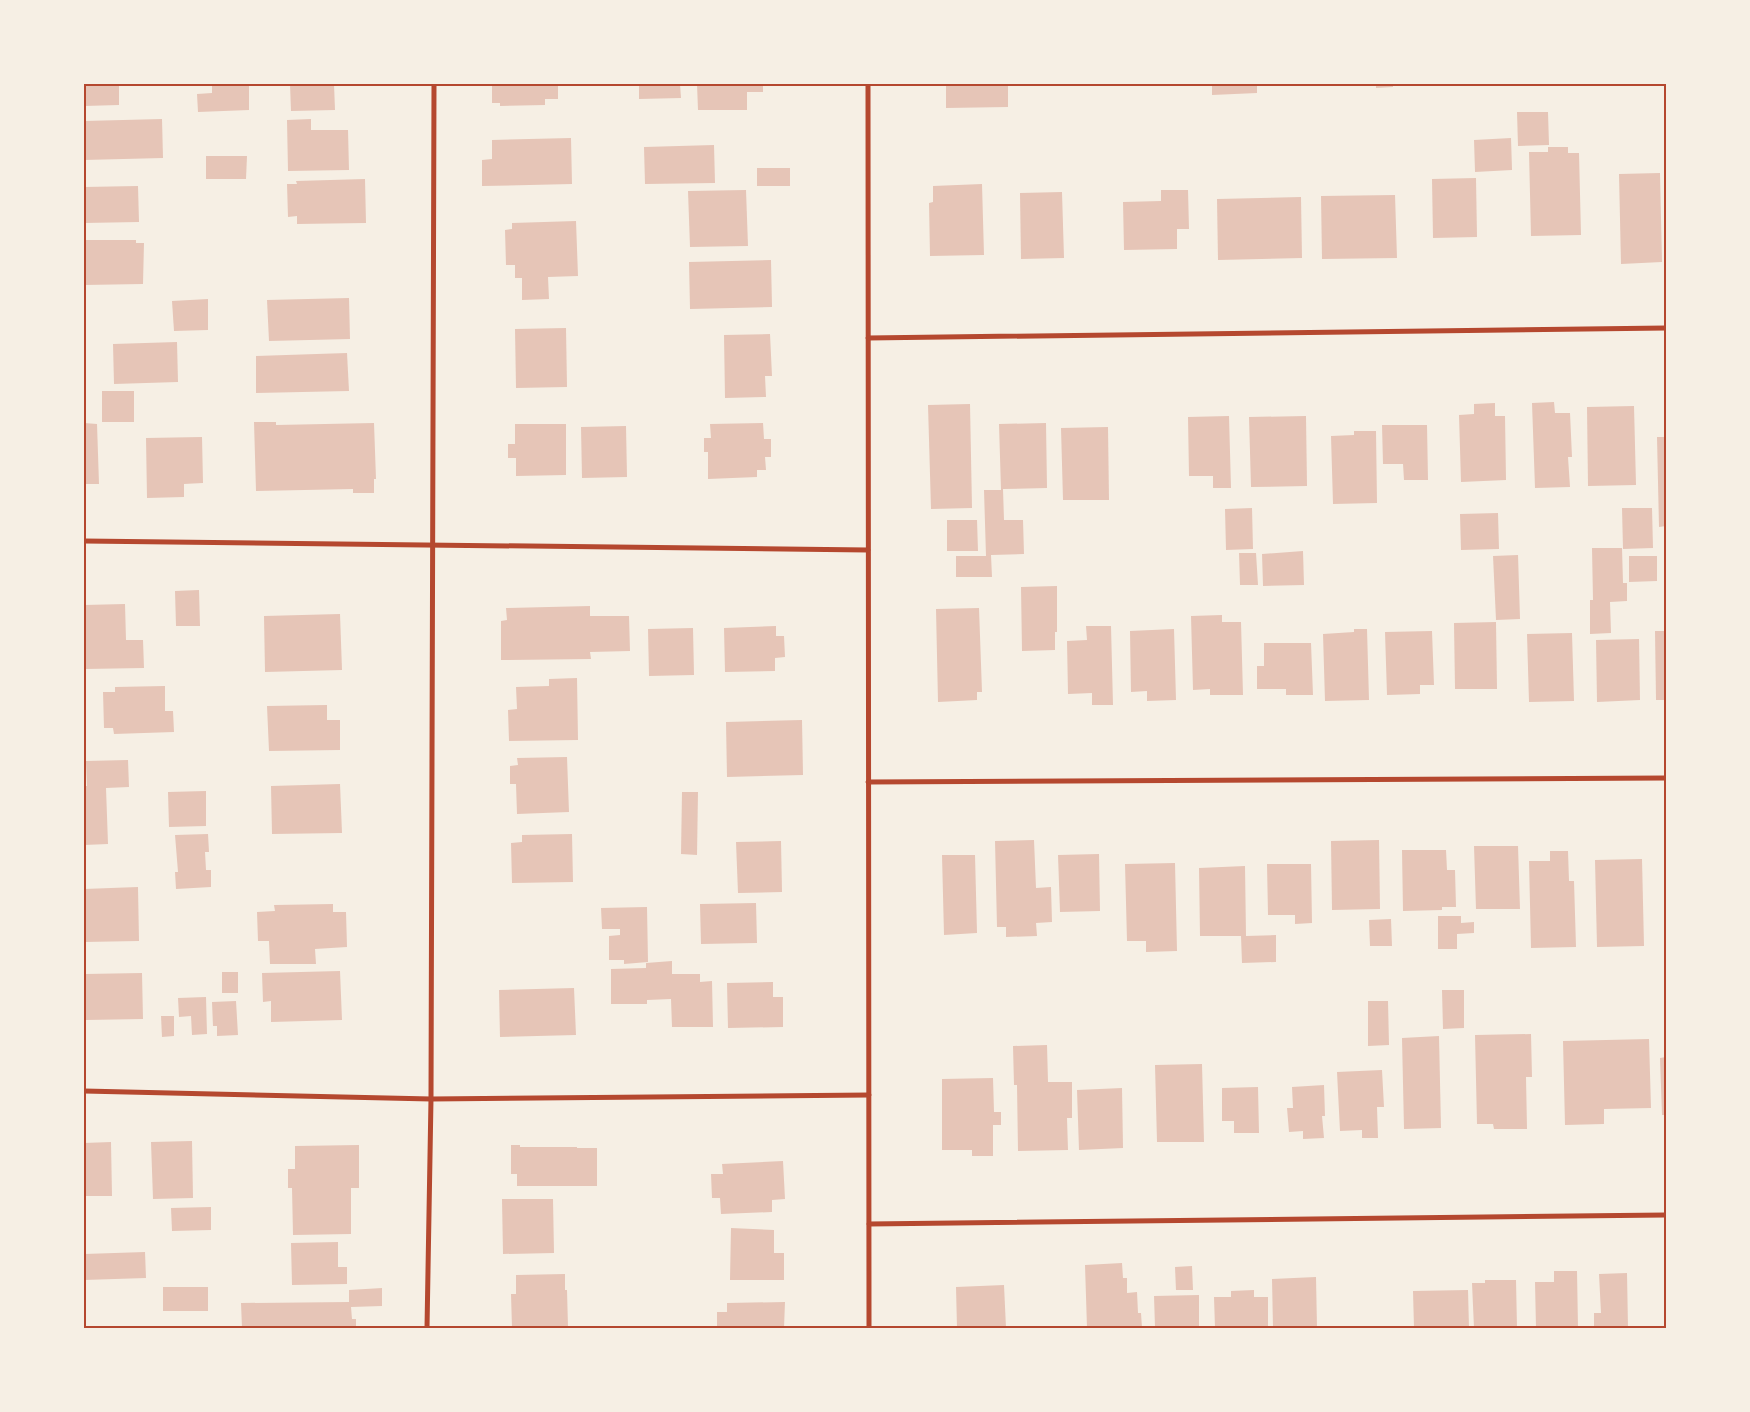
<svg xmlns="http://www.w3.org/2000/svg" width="1750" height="1412" viewBox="0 0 1750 1412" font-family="Inter,sans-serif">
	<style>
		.building { fill: #e6c5b7 }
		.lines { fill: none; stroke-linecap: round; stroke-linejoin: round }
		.minor { stroke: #b5482f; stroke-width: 5 }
		.neatline { fill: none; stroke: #b5482f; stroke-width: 2 }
	</style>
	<rect width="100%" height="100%" fill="#f6efe4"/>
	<g class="building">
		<polygon points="84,84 119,84 119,105 84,106"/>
		<polygon points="212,84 249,84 249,110 198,112 197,94 212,93"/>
		<polygon points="290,84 334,84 335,110 291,111"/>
		<polygon points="492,84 558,84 558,99 545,99 545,105 500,106 500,103 492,103"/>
		<polygon points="639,84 680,84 681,98 639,99"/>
		<polygon points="697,84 763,84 763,92 747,92 747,110 698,110"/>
		<polygon points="946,84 1008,84 1008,107 946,108"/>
		<polygon points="1212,84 1257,84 1257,93 1212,95"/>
		<polygon points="1376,84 1393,84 1393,87 1376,88"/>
		<polygon points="1517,112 1548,112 1549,145 1518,146"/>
		<polygon points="162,119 163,158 84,160 84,121"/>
		<polygon points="311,119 311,130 348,130 349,170 288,171 287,120"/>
		<polygon points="571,138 572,184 482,186 482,160 492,159 492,140"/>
		<polygon points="1511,138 1512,170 1475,172 1474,140"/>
		<polygon points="714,145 715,183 645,184 644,147"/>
		<polygon points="1548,147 1568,147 1568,153 1579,153 1581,235 1531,236 1529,152 1548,152"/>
		<polygon points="206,156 247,156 246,179 206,179"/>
		<rect x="757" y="168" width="33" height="18"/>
		<polygon points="1660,173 1662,262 1621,264 1619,174"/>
		<polygon points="1476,178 1477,237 1433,238 1432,179"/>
		<polygon points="365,179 366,223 297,224 297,216 288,217 287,184 297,184 296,181"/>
		<polygon points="982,184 984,255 930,256 929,203 933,202 933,186"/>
		<polygon points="138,186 139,222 84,223 84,187"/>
		<polygon points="746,190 748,246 690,247 688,191"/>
		<polygon points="1161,190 1188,190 1189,229 1177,229 1177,249 1124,250 1123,202 1161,201"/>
		<polygon points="1062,192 1064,258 1021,259 1020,193"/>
		<polygon points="1395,195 1397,258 1322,259 1321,196"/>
		<polygon points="1301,197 1302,258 1218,260 1217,199"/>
		<polygon points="576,221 578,276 548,277 549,299 522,300 522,278 515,278 515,265 506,265 505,230 512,229 512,223"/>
		<polygon points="84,240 136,240 136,243 144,243 143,284 84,285"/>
		<polygon points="771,260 772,307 690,309 689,262"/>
		<polygon points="349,298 350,339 269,341 267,300"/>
		<polygon points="208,299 208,330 174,331 172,301"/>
		<polygon points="566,328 567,387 516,388 515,329"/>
		<polygon points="770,334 772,376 765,376 766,397 725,398 724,335"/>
		<polygon points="177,342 178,382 114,384 113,344"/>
		<polygon points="347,353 349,391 256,393 256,356"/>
		<rect x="102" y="391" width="32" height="31"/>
		<polygon points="1554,402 1555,413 1570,413 1572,457 1568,457 1570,487 1535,488 1532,403"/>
		<polygon points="1495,403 1495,416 1505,416 1506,480 1461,482 1459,415 1474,414 1474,404"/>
		<polygon points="970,404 972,508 931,509 928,405"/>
		<polygon points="1634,406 1636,485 1588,486 1587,407"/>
		<polygon points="1229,416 1231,488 1213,488 1213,476 1189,476 1188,417"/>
		<polygon points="1306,416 1307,486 1251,487 1249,417"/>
		<polygon points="254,422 276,422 276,425 374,423 376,479 374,479 374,493 353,493 353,489 256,491"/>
		<polygon points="84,423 97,424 99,484 84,484"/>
		<polygon points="763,423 764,439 771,439 771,457 765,457 766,470 757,470 757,477 708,479 708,452 704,452 704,438 711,438 710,424"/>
		<polygon points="1046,423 1047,488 1003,489 1004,520 1023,520 1024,554 991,555 992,577 956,577 956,556 986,556 984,490 1001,490 999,424"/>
		<polygon points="515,424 566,424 566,475 516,476 516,458 508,458 508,444 515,444"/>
		<polygon points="1382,425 1427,425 1428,480 1404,480 1403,464 1383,464"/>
		<polygon points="626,426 627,477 582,478 581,427"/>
		<polygon points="1108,427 1109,500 1063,500 1061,428"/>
		<polygon points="1354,431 1376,431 1377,503 1333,504 1331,436 1354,435"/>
		<polygon points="202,437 203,483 184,484 184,497 147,498 146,438"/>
		<polygon points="1657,437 1666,437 1666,526 1659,527"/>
		<polygon points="1252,508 1253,549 1226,550 1225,509"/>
		<polygon points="1622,508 1652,508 1653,548 1623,549"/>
		<polygon points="1498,513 1499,549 1461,550 1460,514"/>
		<polygon points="947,520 977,520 978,551 947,551"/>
		<polygon points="1592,548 1622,548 1623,583 1627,583 1627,601 1610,602 1611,633 1590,634 1590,600 1593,600"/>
		<polygon points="1303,551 1304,585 1263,586 1262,554"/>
		<polygon points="1239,553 1256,553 1258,585 1240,585"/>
		<polygon points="1518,555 1520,619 1496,620 1493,556"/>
		<polygon points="1629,556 1657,556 1657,581 1629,582"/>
		<polygon points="1057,586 1057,632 1055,632 1055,650 1022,651 1021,587"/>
		<polygon points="199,590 200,626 176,626 175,591"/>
		<polygon points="125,604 126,640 143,640 144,668 85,669 84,605"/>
		<polygon points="590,606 590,616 629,616 630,651 590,652 591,659 501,660 501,621 507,620 506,608"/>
		<polygon points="979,608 982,692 977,692 977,700 938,702 936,609"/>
		<polygon points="340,614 342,670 265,672 264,616"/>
		<polygon points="1222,615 1222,622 1241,622 1243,695 1210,695 1210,689 1193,690 1191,616"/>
		<polygon points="1496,622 1497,689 1455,689 1454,623"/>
		<polygon points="776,626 776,636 784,636 785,657 775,658 775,671 725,672 724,628"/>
		<polygon points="1086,626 1111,626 1113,705 1092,705 1092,693 1068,694 1067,641 1087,640"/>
		<polygon points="693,628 694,675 649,676 648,629"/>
		<polygon points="1174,629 1176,700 1147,701 1147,691 1131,692 1130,631"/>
		<polygon points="1354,629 1367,629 1369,700 1325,701 1323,634 1354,632"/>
		<polygon points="1432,631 1434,685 1420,685 1420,694 1387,695 1385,632"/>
		<polygon points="1655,631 1666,631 1666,700 1656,700"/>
		<polygon points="1572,633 1574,701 1529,702 1527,634"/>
		<polygon points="1639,639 1640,700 1597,702 1596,640"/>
		<polygon points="1264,643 1311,643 1313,695 1286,695 1286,689 1257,689 1257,666 1264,666"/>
		<polygon points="577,678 578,740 509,741 508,710 517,709 516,687 549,686 549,679"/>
		<polygon points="165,686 165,711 173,711 174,732 114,734 113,728 104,728 103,692 115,692 115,687"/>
		<polygon points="327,705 327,720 340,720 340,750 269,751 267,706"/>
		<polygon points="802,720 803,775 727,777 726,722"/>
		<polygon points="567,757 569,812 517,814 516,784 510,784 510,766 518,765 517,758"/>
		<polygon points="128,760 129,787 106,788 108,844 84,845 84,786 87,786 86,761"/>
		<polygon points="340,784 342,833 272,834 271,786"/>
		<polygon points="206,791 206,826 169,827 168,792"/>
		<polygon points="682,792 698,792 697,855 681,854"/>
		<polygon points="208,834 209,852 205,852 206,870 211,870 211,887 176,889 175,872 178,872 175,835"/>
		<polygon points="572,834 573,882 512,883 511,843 522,842 522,835"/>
		<polygon points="1034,840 1036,888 1051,887 1052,922 1036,923 1037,936 1006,937 1006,927 997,927 995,841"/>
		<polygon points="1379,840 1380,909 1332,910 1331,841"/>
		<polygon points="781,841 782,892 738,893 736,842"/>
		<polygon points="1474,846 1518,846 1520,909 1476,909"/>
		<polygon points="1402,850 1446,850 1447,870 1455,870 1456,907 1442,907 1442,910 1403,911"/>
		<polygon points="1550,851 1568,851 1569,881 1574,881 1576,947 1531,948 1529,861 1550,861"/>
		<polygon points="1099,854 1100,911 1060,912 1058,855"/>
		<polygon points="942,855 975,855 977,933 944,935"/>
		<polygon points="1642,859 1644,946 1597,947 1595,860"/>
		<polygon points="1175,863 1177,951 1146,952 1146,941 1127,941 1125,864"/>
		<polygon points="1267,864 1311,864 1312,923 1295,924 1295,915 1268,915"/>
		<polygon points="1245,866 1246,936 1276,935 1276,962 1242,963 1241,936 1200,936 1199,868"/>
		<polygon points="138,887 139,941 84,942 84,889"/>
		<polygon points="756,903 757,943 701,944 700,904"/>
		<polygon points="333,904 333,912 346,912 347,947 315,949 316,964 270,964 269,941 258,941 257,912 275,911 274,905"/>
		<polygon points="647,907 648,962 624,964 624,960 609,960 609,936 620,935 620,929 602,929 601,908"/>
		<polygon points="1438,916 1461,916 1461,923 1474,922 1474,933 1457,934 1457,949 1438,949"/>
		<polygon points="1391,919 1392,946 1370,946 1369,920"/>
		<polygon points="672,961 672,974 700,974 700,982 712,981 713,1027 672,1027 671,999 647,1000 647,1004 611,1004 611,969 646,968 646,963"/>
		<polygon points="340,971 342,1020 271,1022 271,1001 263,1002 262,973"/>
		<rect x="222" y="972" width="16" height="21"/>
		<polygon points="142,973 143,1019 86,1020 85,1008 84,1008 85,974"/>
		<polygon points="773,982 773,997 783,997 783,1027 728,1028 727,983"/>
		<polygon points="574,988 576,1035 500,1037 499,990"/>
		<polygon points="1442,990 1464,990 1464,1028 1443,1029"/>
		<polygon points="206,997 207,1034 192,1035 191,1016 179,1017 178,998"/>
		<polygon points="236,1001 238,1035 217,1036 217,1026 213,1026 212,1002"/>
		<polygon points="1368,1001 1388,1001 1389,1045 1368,1046"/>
		<polygon points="161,1016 174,1016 174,1036 162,1037"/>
		<polygon points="1531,1034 1532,1077 1526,1077 1527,1129 1494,1129 1493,1124 1477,1124 1475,1035"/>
		<polygon points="1439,1036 1441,1128 1404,1129 1402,1038"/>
		<polygon points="1649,1039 1651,1108 1604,1109 1604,1124 1565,1125 1563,1041"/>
		<polygon points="1047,1045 1048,1082 1072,1082 1072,1118 1067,1118 1068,1150 1018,1151 1017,1085 1014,1085 1013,1046"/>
		<polygon points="1666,1057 1666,1115 1662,1115 1660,1058"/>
		<polygon points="1202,1064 1204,1142 1157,1142 1155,1065"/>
		<polygon points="1382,1070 1384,1107 1377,1107 1378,1138 1362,1138 1362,1130 1340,1131 1337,1072"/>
		<polygon points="993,1078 994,1112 1001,1112 1001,1125 993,1125 993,1156 972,1156 972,1150 942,1150 942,1079"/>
		<polygon points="1324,1085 1325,1116 1322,1116 1324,1138 1303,1139 1303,1131 1289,1132 1287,1108 1293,1108 1292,1087"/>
		<polygon points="1258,1087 1259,1133 1234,1133 1234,1121 1222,1121 1222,1088"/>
		<polygon points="1122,1088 1123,1148 1079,1150 1077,1090"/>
		<polygon points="192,1141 193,1198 153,1199 151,1142"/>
		<polygon points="111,1142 112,1196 84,1196 84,1143"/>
		<polygon points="359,1145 359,1188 351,1188 351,1234 293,1235 292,1188 288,1188 288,1169 295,1169 295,1146"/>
		<polygon points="511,1145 520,1145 520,1147 577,1147 577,1148 597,1148 597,1186 517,1186 517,1174 511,1174"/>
		<polygon points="783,1161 785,1199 772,1200 772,1212 721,1214 720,1198 712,1198 711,1174 723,1174 722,1164"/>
		<polygon points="502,1199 553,1199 554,1253 503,1254"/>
		<polygon points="211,1207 211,1230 172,1231 171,1208"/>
		<polygon points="731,1228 774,1230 774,1253 784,1253 784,1280 730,1280"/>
		<polygon points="338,1242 338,1267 347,1267 347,1284 292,1285 291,1243"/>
		<polygon points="145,1252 146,1278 84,1280 84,1254"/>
		<polygon points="1122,1263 1123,1278 1127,1278 1127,1293 1137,1292 1138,1313 1141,1313 1142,1328 1087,1328 1085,1265"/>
		<polygon points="1192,1266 1193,1290 1176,1290 1175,1267"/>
		<polygon points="1554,1271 1577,1271 1578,1328 1536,1328 1535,1282 1554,1282"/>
		<polygon points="1627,1273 1628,1328 1594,1328 1594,1313 1601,1313 1599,1274"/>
		<polygon points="565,1274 565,1290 567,1290 568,1327 512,1328 511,1294 516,1294 516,1275"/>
		<polygon points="1316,1277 1317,1328 1273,1328 1272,1279"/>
		<polygon points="1485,1280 1516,1280 1517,1328 1474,1328 1472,1283 1485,1283"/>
		<polygon points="1004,1285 1006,1328 957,1328 956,1287"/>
		<rect x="163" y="1287" width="45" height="24"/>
		<polygon points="382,1288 382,1306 351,1307 352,1319 356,1319 356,1328 242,1328 241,1303 349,1302 349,1290"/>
		<polygon points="1254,1290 1254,1297 1268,1297 1268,1328 1215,1328 1214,1297 1231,1297 1231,1291"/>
		<polygon points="1468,1290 1469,1328 1414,1328 1413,1291"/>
		<polygon points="1199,1295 1199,1328 1155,1328 1154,1296"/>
		<polygon points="785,1302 784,1328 717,1328 717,1312 727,1312 727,1303"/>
	</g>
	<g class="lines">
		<g class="minor">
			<polyline points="868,84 869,1328"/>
			<polyline points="868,338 1666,328"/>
			<polyline points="84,541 868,550"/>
			<polyline points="868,782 1666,778"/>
			<polyline points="84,1091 431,1099 869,1095"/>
			<polyline points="869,1224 1666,1215"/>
			<polyline points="427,1328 431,1099 434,84"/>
		</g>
	</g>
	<rect width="1750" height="1412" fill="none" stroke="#f6efe4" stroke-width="170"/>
	<rect x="85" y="85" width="1580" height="1242" class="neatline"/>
</svg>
